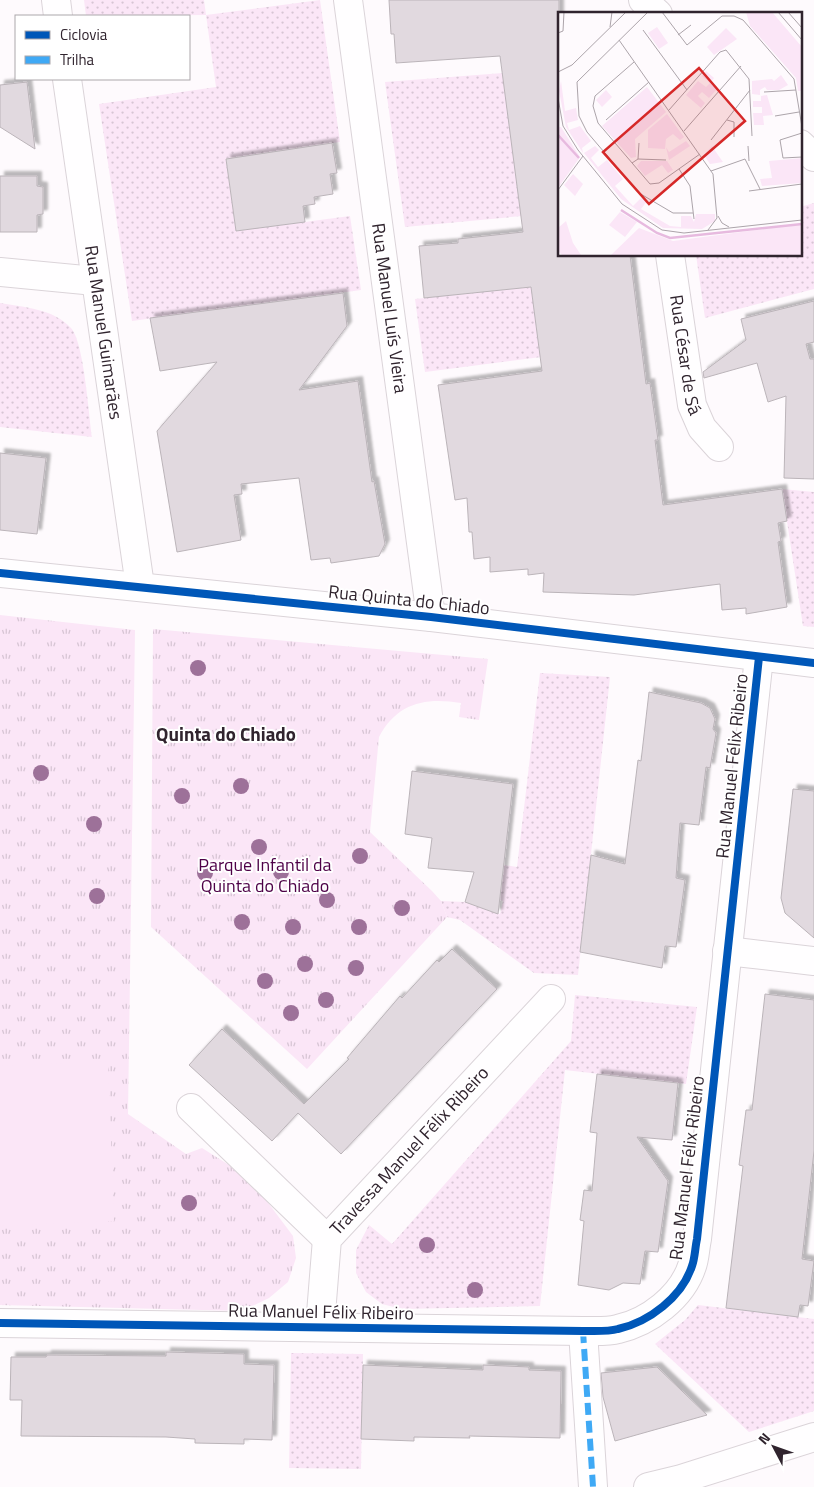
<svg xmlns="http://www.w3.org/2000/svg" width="814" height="1487" viewBox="0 0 814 1487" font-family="'Titillium Web',sans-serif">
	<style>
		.grass { fill: url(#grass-dots) }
		.park { fill: url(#park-tufts) }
		.pitch { fill: #fbe6f7 }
		.building { fill: #e1d9df; stroke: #bbb4b9; filter: url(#shadow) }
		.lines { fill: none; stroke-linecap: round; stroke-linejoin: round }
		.street-casing { stroke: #dbd4d9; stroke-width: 30 }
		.street { stroke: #fffeff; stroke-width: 28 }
		.quiet { stroke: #3fa9f5; stroke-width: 6; stroke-dasharray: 12 6; stroke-linecap: butt }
		.cycleway-casing { stroke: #fff; stroke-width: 11 }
		.cycleway { stroke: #0057b8; stroke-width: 8 }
		.tree { fill: #9d7199 }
		.labels { text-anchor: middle; stroke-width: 4; stroke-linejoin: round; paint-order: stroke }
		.street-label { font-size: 18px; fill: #30242e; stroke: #fff }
		.park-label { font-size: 18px; fill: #4d0147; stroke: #fff }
		.neighbourhood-label { font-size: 19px; font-weight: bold; fill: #30242e; stroke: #fff }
		.inset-river { fill: none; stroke: #e7badf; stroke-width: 2.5 }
		.inset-road { fill: none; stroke: #aca4aa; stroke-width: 1 }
		.view { fill: #d62828; fill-opacity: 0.15; stroke: #d62828; stroke-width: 2.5 }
		.inset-edge { fill: none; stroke: #30242e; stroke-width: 2.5 }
	</style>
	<defs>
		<pattern id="grass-dots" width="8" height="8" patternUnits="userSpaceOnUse" patternTransform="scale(1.25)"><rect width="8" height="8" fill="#fbe6f7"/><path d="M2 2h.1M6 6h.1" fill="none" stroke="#d7c5d4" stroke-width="1.8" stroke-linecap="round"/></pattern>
		<pattern id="park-tufts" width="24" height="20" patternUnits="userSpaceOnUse" patternTransform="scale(1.25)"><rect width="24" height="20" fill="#fbe6f7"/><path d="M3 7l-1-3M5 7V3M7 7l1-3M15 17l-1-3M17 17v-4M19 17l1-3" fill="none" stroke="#d7c5d4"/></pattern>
		<filter id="shadow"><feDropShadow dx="4.5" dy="-4.5" stdDeviation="1" flood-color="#0004"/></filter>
	</defs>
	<rect width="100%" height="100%" fill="#fefafd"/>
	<g class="grass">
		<polygon points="84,0 204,0 206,15 320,0 340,142 226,159 236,231 350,216 361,290 132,321 99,104 216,87 206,15 86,16"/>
		<polygon points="503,73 522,216 405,227 385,82"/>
		<polygon points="814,203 814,289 705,318 696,255 800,255 800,207"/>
		<polygon points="531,287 541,357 425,372 415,299"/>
		<path d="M0,303C24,307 54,309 71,328C84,342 89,416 92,437L0,427Z"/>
		<polygon points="782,489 814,492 814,627 803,626"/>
		<polygon points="540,673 610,677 578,975 534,973 460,920 447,917 441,901 465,902 500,914 503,901 491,897 490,888 503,875 504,865 517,867"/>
		<polygon points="575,995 697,1007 686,1084 565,1070 540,1306 402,1309 382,1304 366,1292 356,1273 356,1250 369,1225 392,1244 571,1041"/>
		<polygon points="698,1305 814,1319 814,1411 749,1432 655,1344 685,1320"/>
		<polygon points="291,1353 363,1354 361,1469 289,1468"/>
	</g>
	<g class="park">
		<polygon points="0,615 135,630 128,1114 186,1154 202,1148 229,1165 266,1200 293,1236 296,1258 288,1282 269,1298 242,1311 0,1305"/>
		<path d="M153,629L488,659L479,720L459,717L461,703C425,697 397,703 379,737L370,832L432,891L441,901L447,917L307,1069L151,927Z"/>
	</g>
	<polygon class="pitch" points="108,1061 114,1221 0,1226 0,1066"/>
	<g class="building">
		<polygon points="389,0 559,0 559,255 630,255 646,384 650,383 658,440 655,440 663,505 782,489 787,521 778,523 781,541 778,542 787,607 746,614 746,608 722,610 720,584 634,595 543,592 544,573 528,575 528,569 490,572 490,557 474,559 472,532 469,532 467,498 455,500 438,385 542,371 531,287 424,298 419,246 458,243 458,239 523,232 500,56 396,63 394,34 391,34"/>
		<polygon points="27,82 35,149 0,127 0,85"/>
		<polygon points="332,143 337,173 330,174 333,194 314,197 315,204 303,206 305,222 236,231 226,159"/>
		<polygon points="0,176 37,176 37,186 43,187 43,214 37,215 37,232 0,232"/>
		<polygon points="343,293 347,326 299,390 358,381 372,482 374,481 385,544 379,556 331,563 330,558 311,560 299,478 241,484 242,494 234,495 241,540 177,552 157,431 217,362 160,371 150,318"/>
		<polygon points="814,301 814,342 806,344 810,359 814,359 814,479 784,478 786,396 768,402 757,363 704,378 703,372 746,340 741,319"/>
		<polygon points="0,453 46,458 37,534 0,530"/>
		<polygon points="649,692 701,703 710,708 715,719 713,729 716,733 710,768 706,767 699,825 680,823 676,878 685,880 676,947 665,946 662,968 580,952 591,855 625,864 638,760 641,761"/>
		<polygon points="412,771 513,784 498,914 465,902 474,872 428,868 432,838 405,834"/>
		<polygon points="793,789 814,791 814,938 785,913 781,898"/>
		<polygon points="452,949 497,989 341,1154 298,1113 272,1141 189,1065 222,1029 304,1104 349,1059 347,1058 400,996 402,998 437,960 439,962"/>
		<polygon points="765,994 814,1000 814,1151 802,1259 814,1261 808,1306 800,1305 798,1317 726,1308 743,1166 739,1165 746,1110 752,1110"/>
		<polygon points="597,1074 678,1083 672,1140 637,1137 668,1181 658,1252 645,1251 640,1284 623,1283 609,1290 578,1285 584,1221 580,1220 584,1190 592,1191 597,1133 590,1132"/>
		<polygon points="166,1352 244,1354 244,1364 274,1365 272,1440 244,1439 244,1444 195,1443 195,1439 166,1437 21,1436 22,1400 10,1400 11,1357 46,1357 47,1355 166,1356"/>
		<polygon points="363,1365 483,1370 483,1365 529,1367 529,1370 561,1371 560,1438 469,1436 470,1438 414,1437 414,1441 361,1439"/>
		<polygon points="657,1367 707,1415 615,1441 603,1397 601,1373"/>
	</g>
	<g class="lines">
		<g class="street-casing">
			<g id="street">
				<polyline points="56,0 58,16"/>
				<path id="s1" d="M348,0L431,617"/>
				<polyline points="643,0 658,14"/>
				<path id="s2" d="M67,79L140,586"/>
				<polyline points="800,144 814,157"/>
				<path id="s3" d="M670,255L692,405L702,428L719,447"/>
				<polyline points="0,272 95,281"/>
				<polyline points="0,573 431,617 814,663"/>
				<polyline points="727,951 814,961"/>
				<polyline points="191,1108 327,1239"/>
				<path d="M0,1323L583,1331C594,1331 607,1332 618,1329C649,1322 682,1297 692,1266C695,1258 695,1248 697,1239L759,657"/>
				<path id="s4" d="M320,1326L327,1239L551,999"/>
				<polyline points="583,1331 593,1487"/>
				<polyline points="648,1487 681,1479 814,1437"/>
			</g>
		</g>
		<use href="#street" class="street"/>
		<polyline class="quiet" points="583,1331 593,1487"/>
		<g class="cycleway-casing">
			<g id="cycleway">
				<polyline points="0,573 431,617 814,663"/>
				<path d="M0,1323L583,1331C594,1331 607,1332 618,1329C649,1322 682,1297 692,1266C695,1258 695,1248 697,1239L759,657"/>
			</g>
		</g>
		<use href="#cycleway" class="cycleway"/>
	</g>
	<g class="tree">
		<circle cx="198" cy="668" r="8"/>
		<circle cx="41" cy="773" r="8"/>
		<circle cx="241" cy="786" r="8"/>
		<circle cx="182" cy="796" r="8"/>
		<circle cx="94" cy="824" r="8"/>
		<circle cx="259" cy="847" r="8"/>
		<circle cx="360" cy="856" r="8"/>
		<circle cx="281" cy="872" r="8"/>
		<circle cx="205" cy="873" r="8"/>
		<circle cx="97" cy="896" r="8"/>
		<circle cx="327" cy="900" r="8"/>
		<circle cx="402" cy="908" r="8"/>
		<circle cx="242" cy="922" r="8"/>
		<circle cx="293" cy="927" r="8"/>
		<circle cx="359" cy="927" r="8"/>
		<circle cx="305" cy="964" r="8"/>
		<circle cx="356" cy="968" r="8"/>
		<circle cx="265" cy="981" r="8"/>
		<circle cx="326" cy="1000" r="8"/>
		<circle cx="291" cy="1013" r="8"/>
		<circle cx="189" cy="1203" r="8"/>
		<circle cx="427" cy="1245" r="8"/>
		<circle cx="475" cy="1290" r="8"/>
	</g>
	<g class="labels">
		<g class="street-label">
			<text dy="6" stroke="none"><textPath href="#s1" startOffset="311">Rua Manuel Luís Vieira</textPath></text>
			<text dy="6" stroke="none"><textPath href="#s2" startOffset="256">Rua Manuel Guimarães</textPath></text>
			<text dy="6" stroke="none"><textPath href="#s3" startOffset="101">Rua César de Sá</textPath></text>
			<text transform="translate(409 600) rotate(6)" y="6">Rua Quinta do Chiado</text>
			<text transform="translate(732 766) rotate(-84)" y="6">Rua Manuel Félix Ribeiro</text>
			<text dy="6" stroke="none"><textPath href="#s4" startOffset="208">Travessa Manuel Félix Ribeiro</textPath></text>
			<text transform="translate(687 1168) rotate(-83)" y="6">Rua Manuel Félix Ribeiro</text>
			<text transform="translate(321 1312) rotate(1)" y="6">Rua Manuel Félix Ribeiro</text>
		</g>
		<g class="park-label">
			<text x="265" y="871">Parque Infantil da<tspan x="265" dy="21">Quinta do Chiado</tspan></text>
		</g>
		<g class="neighbourhood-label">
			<text x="226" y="741">Quinta do Chiado</text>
		</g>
	</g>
	<g transform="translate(558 12)">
		<rect width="244" height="244" fill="#fefafd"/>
		<path d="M188,0H214L244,35V79H240L238,66L192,14ZM99,15L110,31L101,37L90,21ZM168,16L179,27L156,43L149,35ZM148,59L156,66L152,71L159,77L151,86L144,80L140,84L147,91L143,96L128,83L140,69L148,75L152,71L144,64ZM223,63L230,73L221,78H209L207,75L202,78V83L194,82V69L214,67L216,69ZM3,69L7,99L18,96L20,108L9,111L11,118L22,114L33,129L24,136L25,141L8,115L1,79ZM48,78L54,85L44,95L38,88ZM209,83L215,103L205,104L206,113H196L195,101H204V95H195V89H203V84ZM0,115H3L22,145L0,176ZM128,129L132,134L111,148L108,135L111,140ZM37,134L41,138L33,146L40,155L49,148L65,167L57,174L75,194L83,186L89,189L83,197L112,214L123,215V204H133L136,210L138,202H157V209L144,217L105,216L63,187L26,141ZM154,134L160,143L165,150L152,152L146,143ZM244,146V171L204,174L202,167L214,166L211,149ZM83,149H109L115,158L110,161L104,153L87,164L79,154ZM15,162L25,172L17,184L6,173ZM62,200L79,210L67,225L51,213ZM8,209L15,231L23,243H4L1,240L0,216ZM244,212V243H53L81,216L115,229Z" fill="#fbe6f7"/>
		<path d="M89,75L108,100L77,127L78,145L73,146L44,114ZM109,102L126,125L122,128L115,122L108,127L107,137L90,136V118Z" fill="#fbe6f7"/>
		<path d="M62,105L79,123L69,132L52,115Z" fill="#fbe6f7"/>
		<path class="inset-river" d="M0,123L21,146M63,198L99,221L112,226L244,212"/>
		<path class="inset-road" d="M90,0L19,70L21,104L29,120L81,181L115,201H135M104,0L129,33L164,4H176L185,8L236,67L244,115M220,0L244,28M230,0L244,16M52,15L54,0M85,18L129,78M0,21L5,19L6,0M120,23L133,13M61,28L155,162L159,206L150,218M76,50L37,84L35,94L40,111L92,172L101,171L142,142M0,60L14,53L68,0M206,80L238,78M0,86L5,114L20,138L64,192L104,218L126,221L244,208M111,98L162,40L168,38L191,67L194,124M217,104L241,100M48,108L91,70M169,108L176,110V125M126,119L183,54M244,121L222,128L225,146L244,145M153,128L192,78M190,134L191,149M80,147L81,131M74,151L80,147L108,148M121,157L132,174L136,207M153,159L187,147L202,177M0,178L25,144M191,179L244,172M160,204L164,211L171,215"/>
		<path class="view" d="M141,56L187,109L91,192L45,140Z"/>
		<rect width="244" height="244" class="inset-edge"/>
	</g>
	<rect x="15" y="15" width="175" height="65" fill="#ffffff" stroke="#aca7ab"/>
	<rect x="25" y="31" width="25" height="8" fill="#0057b8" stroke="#aca7ab"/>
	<text x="60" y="40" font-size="15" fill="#30242e">Ciclovia</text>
	<rect x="25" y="56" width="25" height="8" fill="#3fa9f5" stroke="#aca7ab"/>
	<text x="60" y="65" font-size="15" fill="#30242e">Trilha</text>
	<g transform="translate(774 1447) rotate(311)" stroke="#ffffff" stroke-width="4" paint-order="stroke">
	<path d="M0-4L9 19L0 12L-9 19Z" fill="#30242e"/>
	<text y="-8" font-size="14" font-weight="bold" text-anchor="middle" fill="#30242e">N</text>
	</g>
</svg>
